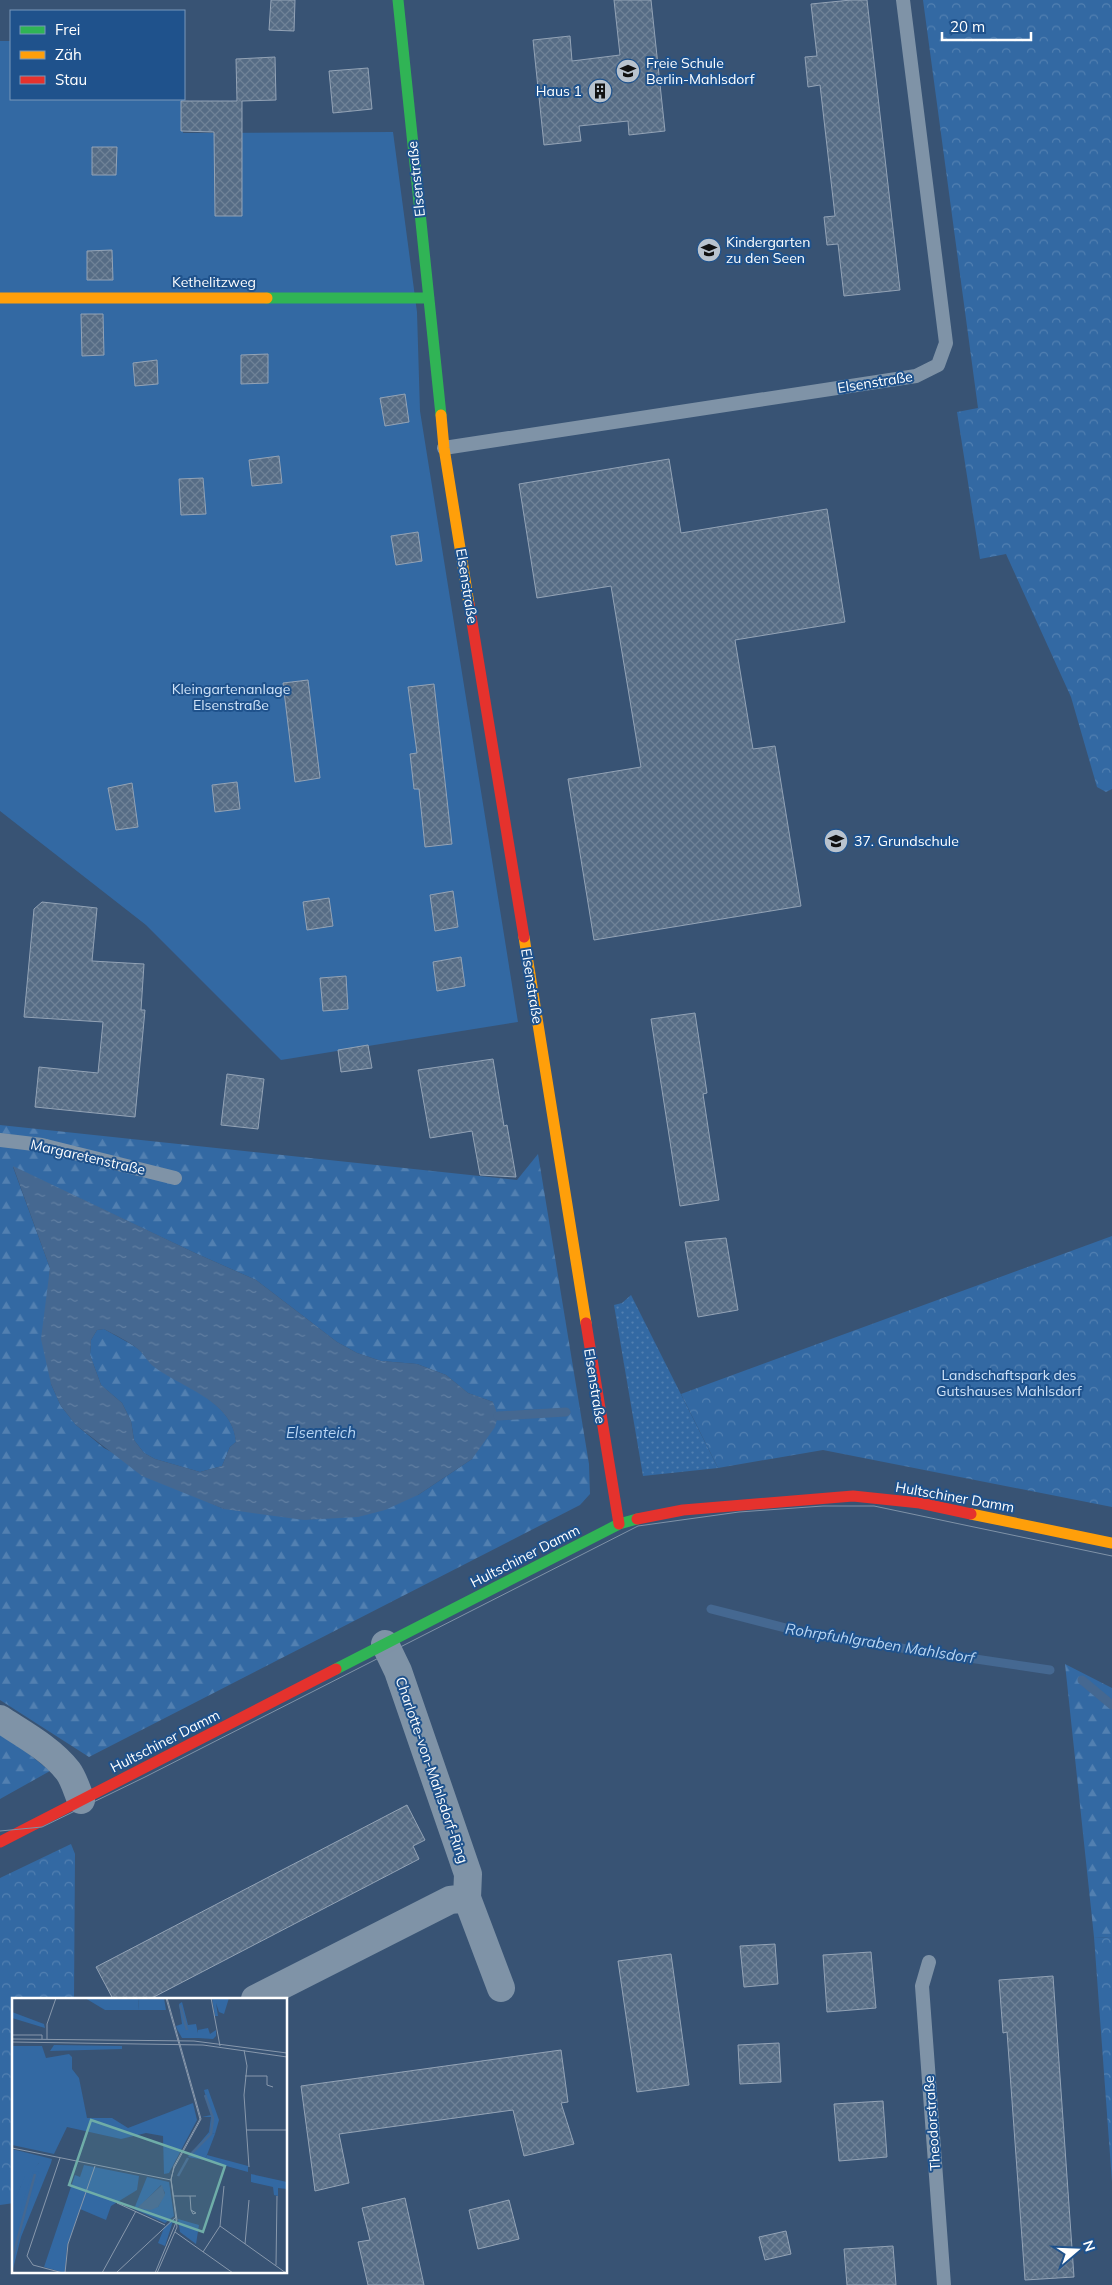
<svg xmlns="http://www.w3.org/2000/svg" width="1112" height="2285" viewBox="0 0 1112 2285" font-family="Mulish,sans-serif">
	<style>
		.grass { fill: url(#grass-dots) }
		.forest { fill: url(#forest-firs); fill-rule: evenodd }
		.park { fill: url(#park-crowns) }
		.garden { fill: #3369a3 }
		.water { fill: url(#water-ripples); fill-rule: evenodd }
		.lines { fill: none; stroke-linecap: round; stroke-linejoin: round }
		.stream { stroke: #456891; stroke-width: 9 }
		.building { fill: url(#building-cross-hatch); stroke: #93a3b6 }
		.lane { stroke: #7f93a7; stroke-width: 14 }
		.street { stroke: #7f93a7; stroke-width: 28 }
		.fast { stroke: #30b455; stroke-width: 11 }
		.slow { stroke: #ff9f0a; stroke-width: 11 }
		.jam { stroke: #e5322d; stroke-width: 11 }
		.tram { stroke: #7f92a7; stroke-width: 1 }
		.labels { text-anchor: middle; dominant-baseline: central; stroke-width: 4; stroke-linejoin: round; paint-order: stroke }
		.poi-label { font-size: 14px; fill: #fff; stroke: #1f528c; text-anchor: start }
		.street-label { font-size: 14px; fill: #fff; stroke: #1f528c }
		.park-label { font-size: 14px; fill: #d1e4f9; stroke: #1f528c }
		.water-label { font-size: 15px; font-style: italic; fill: #b8d5f3; stroke: #1f528c }
		.inset-river { fill: none; stroke: #456891; stroke-width: 2.5 }
		.inset-road { fill: none; stroke: #8898ac; stroke-width: 1 }
		.view { fill: #6fada8; fill-opacity: 0.15; stroke: #6fada8; stroke-width: 2.5 }
		.inset-edge { fill: none; stroke: #fff; stroke-width: 2.5 }
	</style>
	<defs>
		<pattern id="grass-dots" width="8" height="8" patternUnits="userSpaceOnUse" patternTransform="scale(1.25)"><rect width="8" height="8" fill="#3369a3"/><path d="M2 2h.1M6 6h.1" fill="none" stroke="#5280b1" stroke-width="1.8" stroke-linecap="round"/></pattern>
		<pattern id="forest-firs" width="22" height="20" patternUnits="userSpaceOnUse" patternTransform="scale(1.25)"><rect width="22" height="20" fill="#3369a3"/><path d="M5 1l3.5 6h-7zM16 11l3.5 6h-7z" fill="#5280b1"/></pattern>
		<pattern id="park-crowns" width="20" height="18" patternUnits="userSpaceOnUse" patternTransform="scale(1.25)"><rect width="20" height="18" fill="#3369a3"/><path d="M2 6a3 3 0 1 1 6 0M12 15a3 3 0 1 1 6 0" fill="none" stroke="#5280b1"/></pattern>
		<pattern id="water-ripples" width="26" height="14" patternUnits="userSpaceOnUse" patternTransform="scale(1.25)"><rect width="26" height="14" fill="#456891"/><path d="M2 4q2-2 4 0t4 0M15 11q2-2 4 0t4 0" fill="none" stroke="#617fa2"/></pattern>
		<pattern id="building-cross-hatch" width="8" height="8" patternUnits="userSpaceOnUse" patternTransform="scale(1.25)"><rect width="8" height="8" fill="#566c85"/><path d="M0 0l8 8M0 8l8-8" fill="none" stroke="#6f8297"/></pattern>
	</defs>
	<rect width="100%" height="100%" fill="#385374"/>
	<!-- grass -->
	<path class="grass" d="M 631,1295 L 718,1468 L 643,1476 L 614,1305 L 622,1303 Z"/>
	<!-- forest -->
	<path class="forest" d="M 0,1125 L 517,1180 L 538,1154 L 589,1464 L 590,1494 L 580,1505 L 89,1757 L 0,1700 ZM 13,1167 L 195,1253 L 256,1280 L 337,1342 L 357,1353 L 381,1361 L 417,1364 L 446,1375 L 468,1393 L 493,1402 L 472,1459 L 418,1495 L 224,1509 L 199,1498 L 104,1448 L 76,1425 L 61,1406 L 51,1384 L 48,1294 L 50,1268 Z
		M 104,1329 C 114,1335 127,1341 137,1348 C 144,1353 148,1362 155,1367 C 184,1386 234,1403 236,1442 L 230,1447 L 222,1466 L 200,1472 L 155,1459 L 144,1453 L 134,1440 L 131,1421 L 122,1403 L 101,1385 L 90,1355 L 91,1340 L 97,1330 Z
		M 1065,1664 L 1112,1688 L 1112,1938 L 1094,1937 Z
		M 0,1731 L 50,1771 L 0,1799 Z"/>
	<!-- park -->
	<path class="park" d="M 923,0 L 1112,0 L 1112,789 L 1106,792 L 1097,787 L 1071,697 L 1006,554 L 980,559 L 957,412 L 978,408 Z
		M 1112,1236 L 1112,1507 L 823,1450 L 718,1468 L 681,1394 Z
		M 71,1844 L 75,1854 L 74,1999 L 14,1999 L 14,2203 L 0,2205 L 0,1878 Z
		M 1094,1937 L 1112,1938 L 1112,2182 Z"/>
	<!-- garden -->
	<path class="garden" d="M 184,40 L 185,40 L 183,133 L 393,132 L 417,312 L 420,411 L 518,1022 L 281,1060 L 146,925 L 0,811 L 0,41 L 11,41 L 11,99 L 184,99 Z"/>
	<!-- water -->
	<path class="water" d="M 13,1166 L 195,1253 L 256,1280 L 337,1342 L 357,1353 L 381,1361 L 417,1364 L 446,1375 L 468,1393 L 493,1402 L 498,1416 L 495,1427 L 472,1459 L 418,1495 L 385,1510 L 358,1517 L 304,1520 L 224,1509 L 142,1476 L 76,1425 L 61,1406 L 51,1384 L 41,1339 L 50,1268 ZM 104,1329 C 115,1335 128,1341 138,1349 C 144,1354 147,1361 153,1366 C 181,1388 233,1400 236,1442 L 230,1447 L 222,1466 L 200,1472 L 155,1459 L 144,1453 L 134,1440 L 131,1421 L 122,1403 L 101,1385 L 90,1355 L 91,1340 L 97,1330 Z"/>
	<g class="lines">
		<!-- stream -->
		<path class="stream" d="M 498,1416 L 566,1412
			M 711,1609 L 813,1635 L 1050,1670
			M 1082,1680 L 1112,1705"/>
	</g>
	<!-- building -->
	<path class="building" d="M 271,0 L 295,0 L 294,31 L 269,30 Z
		M 614,0 L 651,0 L 665,131 L 629,135 L 628,121 L 579,126 L 581,141 L 544,145 L 533,40 L 570,36 L 572,61 L 620,55 Z
		M 851,0 L 867,0 L 900,290 L 844,296 L 838,244 L 827,245 L 824,217 L 835,216 L 820,85 L 808,87 L 805,57 L 817,56 L 811,4 Z
		M 275,57 L 276,100 L 242,101 L 242,216 L 215,216 L 214,132 L 181,131 L 181,101 L 237,101 L 236,59 Z
		M 368,68 L 372,109 L 333,113 L 329,71 Z
		M 92,147 L 117,147 L 116,175 L 92,175 Z
		M 112,250 L 113,280 L 87,280 L 87,251 Z
		M 81,314 L 103,314 L 104,355 L 82,356 Z
		M 268,354 L 268,383 L 241,384 L 241,355 Z
		M 157,360 L 158,384 L 135,386 L 133,363 Z
		M 405,394 L 409,422 L 385,426 L 380,398 Z
		M 279,456 L 282,483 L 252,486 L 249,460 Z
		M 669,459 L 681,533 L 827,509 L 845,622 L 735,640 L 753,749 L 775,746 L 801,906 L 594,940 L 568,779 L 641,767 L 611,586 L 537,598 L 519,484 Z
		M 203,478 L 206,514 L 181,515 L 179,479 Z
		M 418,532 L 422,561 L 396,565 L 391,536 Z
		M 308,680 L 320,778 L 295,782 L 283,683 Z
		M 434,684 L 452,844 L 425,847 L 419,789 L 414,789 L 410,754 L 417,753 L 408,687 Z
		M 237,782 L 240,809 L 215,812 L 212,785 Z
		M 132,783 L 138,827 L 116,830 L 108,788 Z
		M 453,891 L 458,927 L 435,931 L 430,895 Z
		M 329,898 L 333,926 L 307,930 L 303,902 Z
		M 42,902 L 97,908 L 92,961 L 144,964 L 141,1010 L 145,1010 L 135,1117 L 35,1107 L 39,1067 L 98,1073 L 103,1022 L 24,1017 L 34,909 Z
		M 461,957 L 465,986 L 437,991 L 433,962 Z
		M 346,976 L 348,1009 L 323,1011 L 320,978 Z
		M 695,1013 L 707,1093 L 703,1094 L 719,1200 L 680,1206 L 651,1019 Z
		M 368,1045 L 372,1068 L 341,1072 L 338,1050 Z
		M 493,1059 L 504,1126 L 507,1125 L 516,1177 L 480,1175 L 472,1131 L 430,1138 L 418,1070 Z
		M 227,1074 L 264,1079 L 258,1129 L 221,1125 Z
		M 726,1238 L 738,1310 L 698,1317 L 685,1242 Z
		M 407,1805 L 425,1840 L 413,1846 L 419,1859 L 150,1999 L 113,1999 L 96,1967 Z
		M 775,1944 L 778,1984 L 744,1987 L 740,1946 Z
		M 871,1952 L 876,2008 L 827,2012 L 823,1955 Z
		M 671,1954 L 689,2085 L 637,2092 L 618,1961 Z
		M 1053,1976 L 1074,2277 L 1025,2280 L 1007,2032 L 1003,2033 L 999,1980 Z
		M 779,2043 L 781,2082 L 740,2084 L 738,2045 Z
		M 561,2050 L 568,2102 L 561,2103 L 574,2144 L 524,2156 L 513,2110 L 339,2134 L 349,2183 L 315,2191 L 301,2086 Z
		M 883,2101 L 887,2157 L 839,2161 L 834,2104 Z
		M 405,2198 L 424,2285 L 368,2285 L 358,2242 L 370,2240 L 362,2208 Z
		M 509,2200 L 519,2239 L 478,2249 L 469,2210 Z
		M 786,2231 L 791,2254 L 765,2260 L 759,2237 Z
		M 893,2246 L 896,2285 L 847,2285 L 844,2249 Z"/>
	<g class="lines">
		<!-- lane -->
		<path class="lane" d="M 444,448 L 916,376 L 938,365 L 946,343 L 903,0
			M 0,1140 L 42,1145 L 175,1178
			M 929,1962 L 922,1986 L 944,2285"/>
		<!-- street -->
		<path class="street" d="M 385,1644 L 398,1671 L 468,1874 L 467,1898 L 501,1988
			M 0,1719 C 23,1734 51,1749 68,1771 C 74,1779 77,1791 81,1800
			M 255,1999 L 450,1900 L 467,1898"/>
		<!-- fast -->
		<path class="fast" d="M 398,0 L 441,415
			M 267,298 L 429,298
			M 336,1669 L 619,1524 L 637,1519"/>
		<!-- slow -->
		<path class="slow" d="M 0,298 L 267,298
			M 441,415 L 444,448 L 469,604
			M 524,937 L 586,1323
			M 971,1514 L 1112,1543"/>
		<!-- jam -->
		<path class="jam" d="M 469,604 L 524,937
			M 586,1323 L 619,1524
			M 637,1519 L 683,1510 L 853,1496 L 920,1503 L 971,1514
			M 0,1842 L 336,1669"/>
		<!-- tram -->
		<path class="tram" d="M 0,1831 L 42,1827 L 145,1777 L 638,1526 L 739,1512 L 823,1506 L 874,1506 L 1112,1556"/>
	</g>
	<!-- icons -->
	<defs>
		<g id="school-disc" transform="scale(1.25)"><circle r="9.5" fill="#b9c3ce" stroke="#1f528c"/><path d="M0-5L7-2L0 1L-7-2ZM-4 1L0 2.5L4 1V4Q0 6-4 4Z" fill="#111"/></g>
		<g id="building-disc" transform="scale(1.25)"><circle r="9.5" fill="#b9c3ce" stroke="#1f528c"/><path d="M-4-6H4V6H1V3H-1V6H-4ZM-2.5-4.3h1.7v1.8h-1.7ZM.8-4.3h1.7v1.8H.8ZM-2.5-1h1.7V.8h-1.7ZM.8-1h1.7V.8H.8Z" fill="#111"/></g>
	</defs>
	<g fill-rule="evenodd">
		<use href="#school-disc" x="628" y="71"/>
		<use href="#building-disc" x="600" y="91"/>
		<use href="#school-disc" x="709" y="250"/>
		<use href="#school-disc" x="836" y="841"/>
	</g>
	<g class="labels">
		<!-- poi labels -->
		<g class="poi-label">
			<text x="646" y="63">Freie Schule<tspan x="646" dy="16">Berlin-Mahlsdorf</tspan></text>
			<text x="582" y="91" text-anchor="end">Haus 1</text>
			<text x="726" y="242">Kindergarten<tspan x="726" dy="16">zu den Seen</tspan></text>
			<text x="854" y="841">37. Grundschule</text>
		</g>
		<!-- street labels -->
		<g class="street-label">
			<text transform="translate(416 179) rotate(-96)">Elsenstraße</text>
			<text x="214" y="282">Kethelitzweg</text>
			<text transform="translate(875 382) rotate(-9)">Elsenstraße</text>
			<text transform="translate(467 586) rotate(81)">Elsenstraße</text>
			<text transform="translate(532 986) rotate(81)">Elsenstraße</text>
			<text transform="translate(88 1157) rotate(13)">Margaretenstraße</text>
			<text transform="translate(595 1386) rotate(81)">Elsenstraße</text>
			<text transform="translate(955 1497) rotate(10)">Hultschiner Damm</text>
			<text transform="translate(525 1556) rotate(-27)">Hultschiner Damm</text>
			<text transform="translate(165 1741) rotate(-27)">Hultschiner Damm</text>
			<text transform="translate(432 1770) rotate(71)">Charlotte-von-Mahlsdorf-Ring</text>
			<text transform="translate(932 2123) rotate(-94)">Theodorstraße</text>
		</g>
		<!-- park labels -->
		<g class="park-label">
			<text x="231" y="689">Kleingartenanlage<tspan x="231" dy="16">Elsenstraße</tspan></text>
			<text x="1009" y="1375">Landschaftspark des<tspan x="1009" dy="16">Gutshauses Mahlsdorf</tspan></text>
		</g>
		<!-- water labels -->
		<g class="water-label">
			<text x="321" y="1432">Elsenteich</text>
			<text transform="translate(880 1643) rotate(9)">Rohrpfuhlgraben Mahlsdorf</text>
		</g>
	</g>
	<!-- overview -->
	<g transform="translate(12 1998)">
		<rect width="275" height="275" fill="#385374"/>
		<path d="M 200,0 L 217,0 L 212,16 L 207,14 L 204,5 L 206,18 L 203,18 ZM 42,47 L 110,48 L 110,51 L 38,53 ZM 196,91 L 207,122 L 203,136 L 197,134 L 199,119 L 190,119 L 199,117 L 192,92 ZM 0,151 L 40,161 L 39,165 L 27,165 L 9,188 L 0,214 Z" fill="#3369a3"/>
		<path d="M 197,134 L 203,136 L 193,162 L 176,159 ZM 27,165 L 39,165 L 9,239 L 0,275 L 1,206 L 13,178 ZM 135,179 L 157,184 L 162,218 L 153,225 L 122,211 ZM 149,187 L 153,195 L 146,209 L 126,210 ZM 162,220 L 153,248 L 146,245 L 152,230 Z" fill="#3369a3" fill-rule="evenodd"/>
		<path d="M 27,173 L 17,203 L 0,270 L 10,206 L 21,174 Z" fill="#3369a3"/>
		<path d="M 126,0 L 152,0 L 154,12 L 127,12 Z" fill="#3369a3"/>
		<path d="M 73,0 L 126,0 L 127,12 L 93,12 ZM 170,4 L 176,27 L 184,26 L 187,40 L 170,40 L 165,31 L 164,28 L 170,26 L 167,6 ZM 0,14 L 32,26 L 33,30 L 0,20 ZM 0,48 L 30,48 L 34,60 L 57,56 L 60,59 L 60,71 L 67,80 L 75,120 L 100,120 L 116,130 L 181,105 L 185,122 L 157,175 L 152,176 L 151,138 L 134,135 L 109,141 L 55,129 L 42,156 L 0,147 ZM 195,157 L 236,168 L 236,174 L 193,162 ZM 239,176 L 275,184 L 275,191 L 266,190 L 266,198 L 262,197 L 261,189 L 239,184 ZM 166,221 L 187,227 L 184,246 L 168,234 Z" fill="#3369a3"/>
		<path d="M 196,30 L 198,36 L 204,32 L 204,38 L 201,41 L 186,40 L 186,32 ZM 72,167 L 127,178 L 125,192 L 99,208 L 94,222 L 68,211 L 55,249 L 53,275 L 32,269 L 63,177 L 68,179 Z" fill="#3369a3"/>
		<path d="M 150,187 L 153,197 L 146,209 L 139,212 L 125,210 Z" fill="#456891"/>
		<path class="inset-river" d="M 168,7 L 175,32M 177,158 L 199,136 L 201,120 L 193,97M 166,178 L 176,160M 0,262 L 23,176"/>
		<path class="inset-road" d="M 199,0 L 208,48M 0,37 L 30,37 L 30,41M 0,41 L 182,43 L 275,55M 35,41 L 35,26 L 44,0M 0,44 L 191,47 L 275,59M 232,52 L 235,68 L 232,97 L 237,169M 233,78 L 255,78 L 255,87 L 261,89M 234,132 L 275,132M 0,150 L 159,182M 48,160 L 15,258 L 21,267 L 51,275M 161,198 L 184,198M 178,198 L 179,212 L 184,215 L 181,216 L 179,212M 105,205 L 153,227M 208,228 L 274,275M 163,234 L 221,275M 233,246 L 237,202M 191,254 L 208,228 L 212,188M 264,267 L 265,198M 53,275 L 56,246 L 83,168M 90,275 L 124,213M 104,275 L 164,219M 143,275 L 165,222 L 159,181 L 162,170 L 189,121 L 155,0M 145,275 L 165,229 L 159,182 L 162,168 L 188,121 L 154,0"/>
		<path class="view" d="M 79,122 L 213,168 L 191,234 L 57,187 Z"/>
		<rect width="275" height="275" class="inset-edge"/>
	</g>
	<!-- legend -->
	<rect x="10" y="10" width="175" height="90" fill="#1f528c" stroke="#7997ba"/>
	<rect x="20" y="26" width="25" height="8" fill="#30b455" stroke="#7997ba"/>
	<text x="55" y="35" font-size="15" fill="#ffffff">Frei</text>
	<rect x="20" y="51" width="25" height="8" fill="#ff9f0a" stroke="#7997ba"/>
	<text x="55" y="60" font-size="15" fill="#ffffff">Zäh</text>
	<rect x="20" y="76" width="25" height="8" fill="#e5322d" stroke="#7997ba"/>
	<text x="55" y="85" font-size="15" fill="#ffffff">Stau</text>
	<!-- north arrow -->
	<g transform="translate(1077 2250) rotate(71)" stroke="#1f528c" stroke-width="4" paint-order="stroke">
	<path d="M0-4L9 19L0 12L-9 19Z" fill="#ffffff"/>
	<text y="-8" font-size="14" font-weight="bold" text-anchor="middle" fill="#ffffff">N</text>
	</g>
	<!-- scale -->
	<path d="M942 32v8h89v-8" fill="none" stroke="#ffffff" stroke-width="2.5"/>
	<text x="950" y="32" font-size="15" fill="#ffffff" stroke="#1f528c" stroke-width="4" paint-order="stroke">20 m</text>
</svg>
